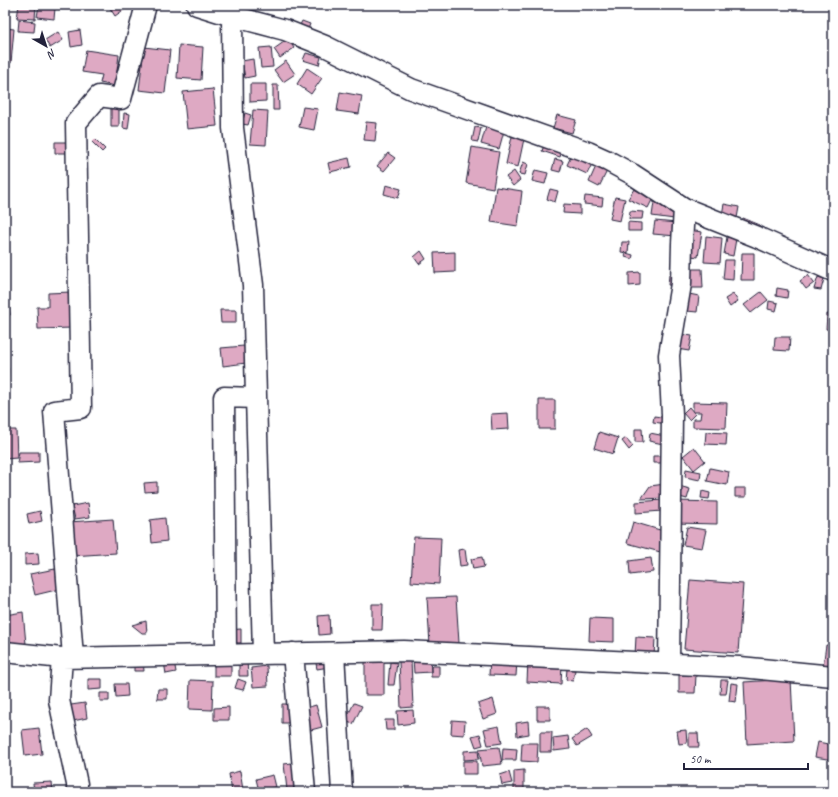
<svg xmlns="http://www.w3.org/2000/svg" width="838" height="797" viewBox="0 0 838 797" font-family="Caveat,sans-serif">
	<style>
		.building { fill: #dea9c3; stroke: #22223b }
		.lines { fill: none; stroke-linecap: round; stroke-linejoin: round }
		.street-casing { stroke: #22223b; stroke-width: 23 }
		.street { stroke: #fff; stroke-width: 20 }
	</style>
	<rect width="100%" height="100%" fill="#fff"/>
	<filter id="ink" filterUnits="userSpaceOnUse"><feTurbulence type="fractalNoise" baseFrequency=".025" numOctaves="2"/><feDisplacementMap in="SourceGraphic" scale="8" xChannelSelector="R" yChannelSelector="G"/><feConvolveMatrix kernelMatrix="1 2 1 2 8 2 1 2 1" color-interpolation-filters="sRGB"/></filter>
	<g filter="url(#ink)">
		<!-- building -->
		<path class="building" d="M 19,5 L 36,5 L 35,19 L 17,18 Z
			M 39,5 L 55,8 L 54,19 L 37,17 Z
			M 108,5 L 128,5 L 129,6 L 115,16 Z
			M 19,20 L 35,22 L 34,32 L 18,31 Z
			M 302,21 L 310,24 L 307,32 L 298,29 Z
			M 5,28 L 14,29 L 11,63 L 5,63 Z
			M 80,30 L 82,45 L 71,47 L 69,32 Z
			M 58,32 L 63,40 L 50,48 L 45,40 Z
			M 288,39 L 294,48 L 280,58 L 274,49 Z
			M 179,45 L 203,47 L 201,80 L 177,78 Z
			M 144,47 L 170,50 L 165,93 L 139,90 Z
			M 271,47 L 273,67 L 261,68 L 259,48 Z
			M 86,50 L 119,55 L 115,86 L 100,83 L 102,75 L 82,72 Z
			M 306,53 L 321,57 L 319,65 L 303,60 Z
			M 253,59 L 255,76 L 245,78 L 242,61 Z
			M 286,61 L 295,74 L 283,82 L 274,70 Z
			M 307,68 L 322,78 L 311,94 L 297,84 Z
			M 250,84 L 266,84 L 266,101 L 250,102 Z
			M 273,85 L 278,85 L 279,110 L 273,110 Z
			M 213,89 L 217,126 L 187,129 L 183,92 Z
			M 340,92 L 362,96 L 359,114 L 337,111 Z
			M 119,107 L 119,127 L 111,127 L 111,108 Z
			M 303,107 L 318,109 L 314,130 L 299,127 Z
			M 253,110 L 268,111 L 266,145 L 250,144 Z
			M 124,113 L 130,114 L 128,129 L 123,128 Z
			M 245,113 L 251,115 L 248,125 L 242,124 Z
			M 557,115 L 576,120 L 572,133 L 553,128 Z
			M 366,122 L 377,123 L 375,141 L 364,140 Z
			M 475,127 L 481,128 L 478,142 L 472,141 Z
			M 486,127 L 504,131 L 499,149 L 481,144 Z
			M 513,132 L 525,134 L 518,167 L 506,164 Z
			M 95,139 L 105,149 L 102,152 L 92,142 Z
			M 55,142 L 66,142 L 67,153 L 55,153 Z
			M 544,145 L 562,151 L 560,157 L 542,151 Z
			M 472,147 L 499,152 L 493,188 L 466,183 Z
			M 573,152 L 593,162 L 587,174 L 567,165 Z
			M 388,153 L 395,158 L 384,171 L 377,166 Z
			M 349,158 L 351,167 L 330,172 L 328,163 Z
			M 555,159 L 563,161 L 560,172 L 552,170 Z
			M 523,162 L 528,164 L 525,175 L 519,174 Z
			M 597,164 L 608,169 L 599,187 L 589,182 Z
			M 535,170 L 548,173 L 545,184 L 532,181 Z
			M 514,171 L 520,180 L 513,186 L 506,177 Z
			M 386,185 L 401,189 L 398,198 L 384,194 Z
			M 496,187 L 522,191 L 518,226 L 491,222 Z
			M 550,189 L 558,191 L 555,202 L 547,199 Z
			M 634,189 L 653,198 L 648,208 L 628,199 Z
			M 585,196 L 603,198 L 602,206 L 584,204 Z
			M 615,197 L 625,199 L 620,221 L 610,219 Z
			M 654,202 L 677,205 L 674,219 L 652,216 Z
			M 564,204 L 580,205 L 580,214 L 563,213 Z
			M 724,204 L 739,207 L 737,218 L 722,215 Z
			M 630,211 L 643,212 L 642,219 L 629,219 Z
			M 743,218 L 760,225 L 757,232 L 740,224 Z
			M 655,221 L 677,223 L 676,236 L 653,234 Z
			M 628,222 L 641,223 L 641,231 L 628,231 Z
			M 689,230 L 702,232 L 698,257 L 685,255 Z
			M 706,236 L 722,238 L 720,263 L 704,262 Z
			M 727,237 L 736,239 L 733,256 L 724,254 Z
			M 622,242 L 629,242 L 628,253 L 621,252 Z
			M 421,251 L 426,259 L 419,264 L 414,257 Z
			M 455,252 L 455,272 L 435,273 L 434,253 Z
			M 626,253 L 633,255 L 632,259 L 625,257 Z
			M 742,253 L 754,253 L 754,280 L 741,280 Z
			M 725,260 L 734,260 L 733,280 L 723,279 Z
			M 686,269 L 702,269 L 703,288 L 686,288 Z
			M 640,272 L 640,285 L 629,286 L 629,273 Z
			M 669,275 L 677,276 L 676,286 L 668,285 Z
			M 808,275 L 814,283 L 806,289 L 800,281 Z
			M 818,277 L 824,279 L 821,290 L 814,289 Z
			M 777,288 L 788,290 L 787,298 L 776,296 Z
			M 71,292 L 72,328 L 38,329 L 37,307 L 48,307 L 48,293 Z
			M 761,292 L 768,300 L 751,313 L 744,305 Z
			M 689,294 L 699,296 L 697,312 L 687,311 Z
			M 733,294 L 738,301 L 730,307 L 725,299 Z
			M 5,296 L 8,296 L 10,315 L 5,315 Z
			M 769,301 L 778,303 L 776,311 L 768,309 Z
			M 220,310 L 236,310 L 236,323 L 221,323 Z
			M 827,314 L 833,315 L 833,330 L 826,329 Z
			M 680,334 L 692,336 L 689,351 L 677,349 Z
			M 775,337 L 790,337 L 789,351 L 774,350 Z
			M 244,346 L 246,363 L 223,366 L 221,348 Z
			M 5,368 L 8,368 L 7,390 L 5,390 Z
			M 539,400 L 555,400 L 555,429 L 539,429 Z
			M 693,402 L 727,403 L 726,428 L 693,427 L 693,419 L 700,419 L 701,412 L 693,412 Z
			M 689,407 L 695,414 L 689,420 L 683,413 Z
			M 508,413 L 509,429 L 492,430 L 491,414 Z
			M 654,416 L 668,418 L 667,424 L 653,422 Z
			M 635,429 L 642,429 L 643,442 L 635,442 Z
			M 5,430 L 16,430 L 17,458 L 5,459 Z
			M 599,432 L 618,438 L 613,454 L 594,448 Z
			M 706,432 L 727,433 L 726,445 L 705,444 Z
			M 650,433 L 665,436 L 663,444 L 649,441 Z
			M 626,438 L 633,446 L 629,450 L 622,441 Z
			M 694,447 L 705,461 L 694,470 L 683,456 Z
			M 19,452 L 39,452 L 39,462 L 17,463 Z
			M 653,456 L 666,456 L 666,463 L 653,463 Z
			M 710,468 L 729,472 L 727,485 L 707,481 Z
			M 686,469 L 701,472 L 700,480 L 685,477 Z
			M 157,482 L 157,491 L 145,492 L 144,483 Z
			M 665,484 L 665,498 L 641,499 L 650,486 Z
			M 679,486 L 690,489 L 687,499 L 676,496 Z
			M 735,488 L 746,488 L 746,497 L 735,497 Z
			M 702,491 L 710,493 L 709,499 L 701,498 Z
			M 662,500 L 662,511 L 636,513 L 636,502 Z
			M 676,501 L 717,502 L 717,524 L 675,523 Z
			M 88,503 L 90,517 L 75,519 L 72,506 Z
			M 40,511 L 42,521 L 29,524 L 27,514 Z
			M 165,518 L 167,541 L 152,543 L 150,520 Z
			M 113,519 L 116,553 L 72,556 L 69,522 Z
			M 633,522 L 670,533 L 664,553 L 627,543 Z
			M 687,527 L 706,530 L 702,548 L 683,545 Z
			M 414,537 L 441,538 L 439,584 L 411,582 Z
			M 465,549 L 467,565 L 460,566 L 458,550 Z
			M 38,553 L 39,564 L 25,565 L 25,554 Z
			M 482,557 L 484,567 L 473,569 L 471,559 Z
			M 651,558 L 653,572 L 630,575 L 629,561 Z
			M 55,569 L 60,589 L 35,595 L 30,574 Z
			M 690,580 L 743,584 L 738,653 L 684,649 Z
			M 456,597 L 459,643 L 430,645 L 427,598 Z
			M 372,604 L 383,604 L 382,630 L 372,630 Z
			M 23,612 L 26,644 L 5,646 L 5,615 Z
			M 329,615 L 330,634 L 319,635 L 318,616 Z
			M 590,618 L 614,619 L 614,642 L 589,641 Z
			M 146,621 L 147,633 L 142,633 L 132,625 Z
			M 241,629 L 241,643 L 228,643 L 227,630 Z
			M 636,637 L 655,638 L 654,656 L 635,655 Z
			M 826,645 L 833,646 L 833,668 L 823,667 Z
			M 365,655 L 384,655 L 384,695 L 365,695 Z
			M 327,656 L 329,667 L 317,669 L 315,658 Z
			M 430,657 L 431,672 L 414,673 L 413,658 Z
			M 490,659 L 517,661 L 516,676 L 489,675 Z
			M 411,660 L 413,707 L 401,708 L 399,661 Z
			M 134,661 L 143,661 L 144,671 L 134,671 Z
			M 174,661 L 176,672 L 166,674 L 164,662 Z
			M 231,661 L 231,676 L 214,676 L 214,662 Z
			M 239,661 L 247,661 L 248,676 L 239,676 Z
			M 528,661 L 562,664 L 561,684 L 527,682 Z
			M 390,662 L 397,663 L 394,685 L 388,685 Z
			M 267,666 L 268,686 L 253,687 L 251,668 Z
			M 431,666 L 439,666 L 439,677 L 431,677 Z
			M 567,669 L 575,670 L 573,681 L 566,680 Z
			M 679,675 L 696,675 L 695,693 L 679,693 Z
			M 88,679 L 102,679 L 102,689 L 88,690 Z
			M 238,679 L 246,682 L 243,690 L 235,688 Z
			M 791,679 L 794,741 L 747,744 L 744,682 Z
			M 190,680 L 213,681 L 212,710 L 189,709 Z
			M 721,680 L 728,680 L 726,694 L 720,694 Z
			M 731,683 L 738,684 L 736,702 L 729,701 Z
			M 115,684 L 127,684 L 128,696 L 116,697 Z
			M 158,689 L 167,689 L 167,699 L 157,699 Z
			M 100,693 L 109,693 L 109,701 L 100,701 Z
			M 493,699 L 497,714 L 483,719 L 478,704 Z
			M 85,703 L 87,718 L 73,721 L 71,705 Z
			M 354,703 L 362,706 L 353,724 L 345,721 Z
			M 282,704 L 295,704 L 295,723 L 282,723 Z
			M 316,705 L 322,727 L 311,730 L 306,708 Z
			M 537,706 L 550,706 L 550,720 L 537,720 Z
			M 229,707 L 229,720 L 214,720 L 214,708 Z
			M 413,710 L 414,723 L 398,725 L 397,711 Z
			M 385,720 L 394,720 L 394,730 L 386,730 Z
			M 452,720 L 465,721 L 464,735 L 451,734 Z
			M 528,721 L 529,734 L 517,736 L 516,723 Z
			M 499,726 L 502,743 L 488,745 L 484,729 Z
			M 39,728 L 42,754 L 25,756 L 22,730 Z
			M 587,729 L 592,737 L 577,746 L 572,739 Z
			M 686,730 L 687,743 L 679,744 L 677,731 Z
			M 540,732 L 552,732 L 551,752 L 540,752 Z
			M 689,733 L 698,733 L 699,747 L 689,747 Z
			M 480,734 L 483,745 L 476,747 L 472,736 Z
			M 568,736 L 570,749 L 554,751 L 553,738 Z
			M 818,742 L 833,745 L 833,760 L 815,757 Z
			M 522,743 L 538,743 L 537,762 L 521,761 Z
			M 499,747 L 502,764 L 482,766 L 479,749 Z
			M 503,748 L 517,749 L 516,760 L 502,760 Z
			M 478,750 L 479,759 L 464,760 L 464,751 Z
			M 463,761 L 477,761 L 477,774 L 463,774 Z
			M 300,762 L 303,788 L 287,790 L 284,764 Z
			M 524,770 L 524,792 L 514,792 L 514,771 Z
			M 240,771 L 243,790 L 232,792 L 229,774 Z
			M 509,772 L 512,783 L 502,785 L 500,775 Z
			M 273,775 L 276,787 L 259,791 L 256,779 Z
			M 52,782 L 53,792 L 34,792 L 33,783 Z
			M 542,788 L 543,792 L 533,792 L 533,790 Z"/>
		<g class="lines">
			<!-- street casing -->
			<g class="street-casing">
				<path id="street" d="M 197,5 L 232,16 L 285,30 L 325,46 L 411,89 L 588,152 L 608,161 L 632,174 L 684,208 L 757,237 L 833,271
					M 232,16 L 233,128 L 253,285 L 263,654
					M 5,652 L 62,658 L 404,651 L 740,667 L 833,676
					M 293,653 L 305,792
					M 334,653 L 342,792
					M 226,654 L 224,397 L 256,398
					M 73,657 L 54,411 L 81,408 L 76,123 L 99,96 L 121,99 L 146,5
					M 62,658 L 59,700 L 77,784 L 77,792
					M 669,663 L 672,415 L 669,355 L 681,284 L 682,244 L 684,208"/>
			</g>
			<!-- street -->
			<use href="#street" class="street"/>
		</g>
	</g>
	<!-- margin -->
	<rect width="838" height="797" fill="none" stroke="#fff" stroke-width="20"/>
	<rect x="10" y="10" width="818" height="777" fill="none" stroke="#22223b" stroke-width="1.5" filter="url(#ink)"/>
	<!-- north arrow -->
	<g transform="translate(46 46) rotate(141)" stroke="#ffffff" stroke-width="3" paint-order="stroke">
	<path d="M0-3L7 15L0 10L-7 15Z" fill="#22223b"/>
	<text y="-6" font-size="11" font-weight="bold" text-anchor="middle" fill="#22223b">N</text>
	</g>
	<!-- scale -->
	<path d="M684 763v6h124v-6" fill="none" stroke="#22223b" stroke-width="2"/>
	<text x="690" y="763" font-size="12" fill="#22223b" stroke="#ffffff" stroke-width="3" paint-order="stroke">50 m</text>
</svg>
